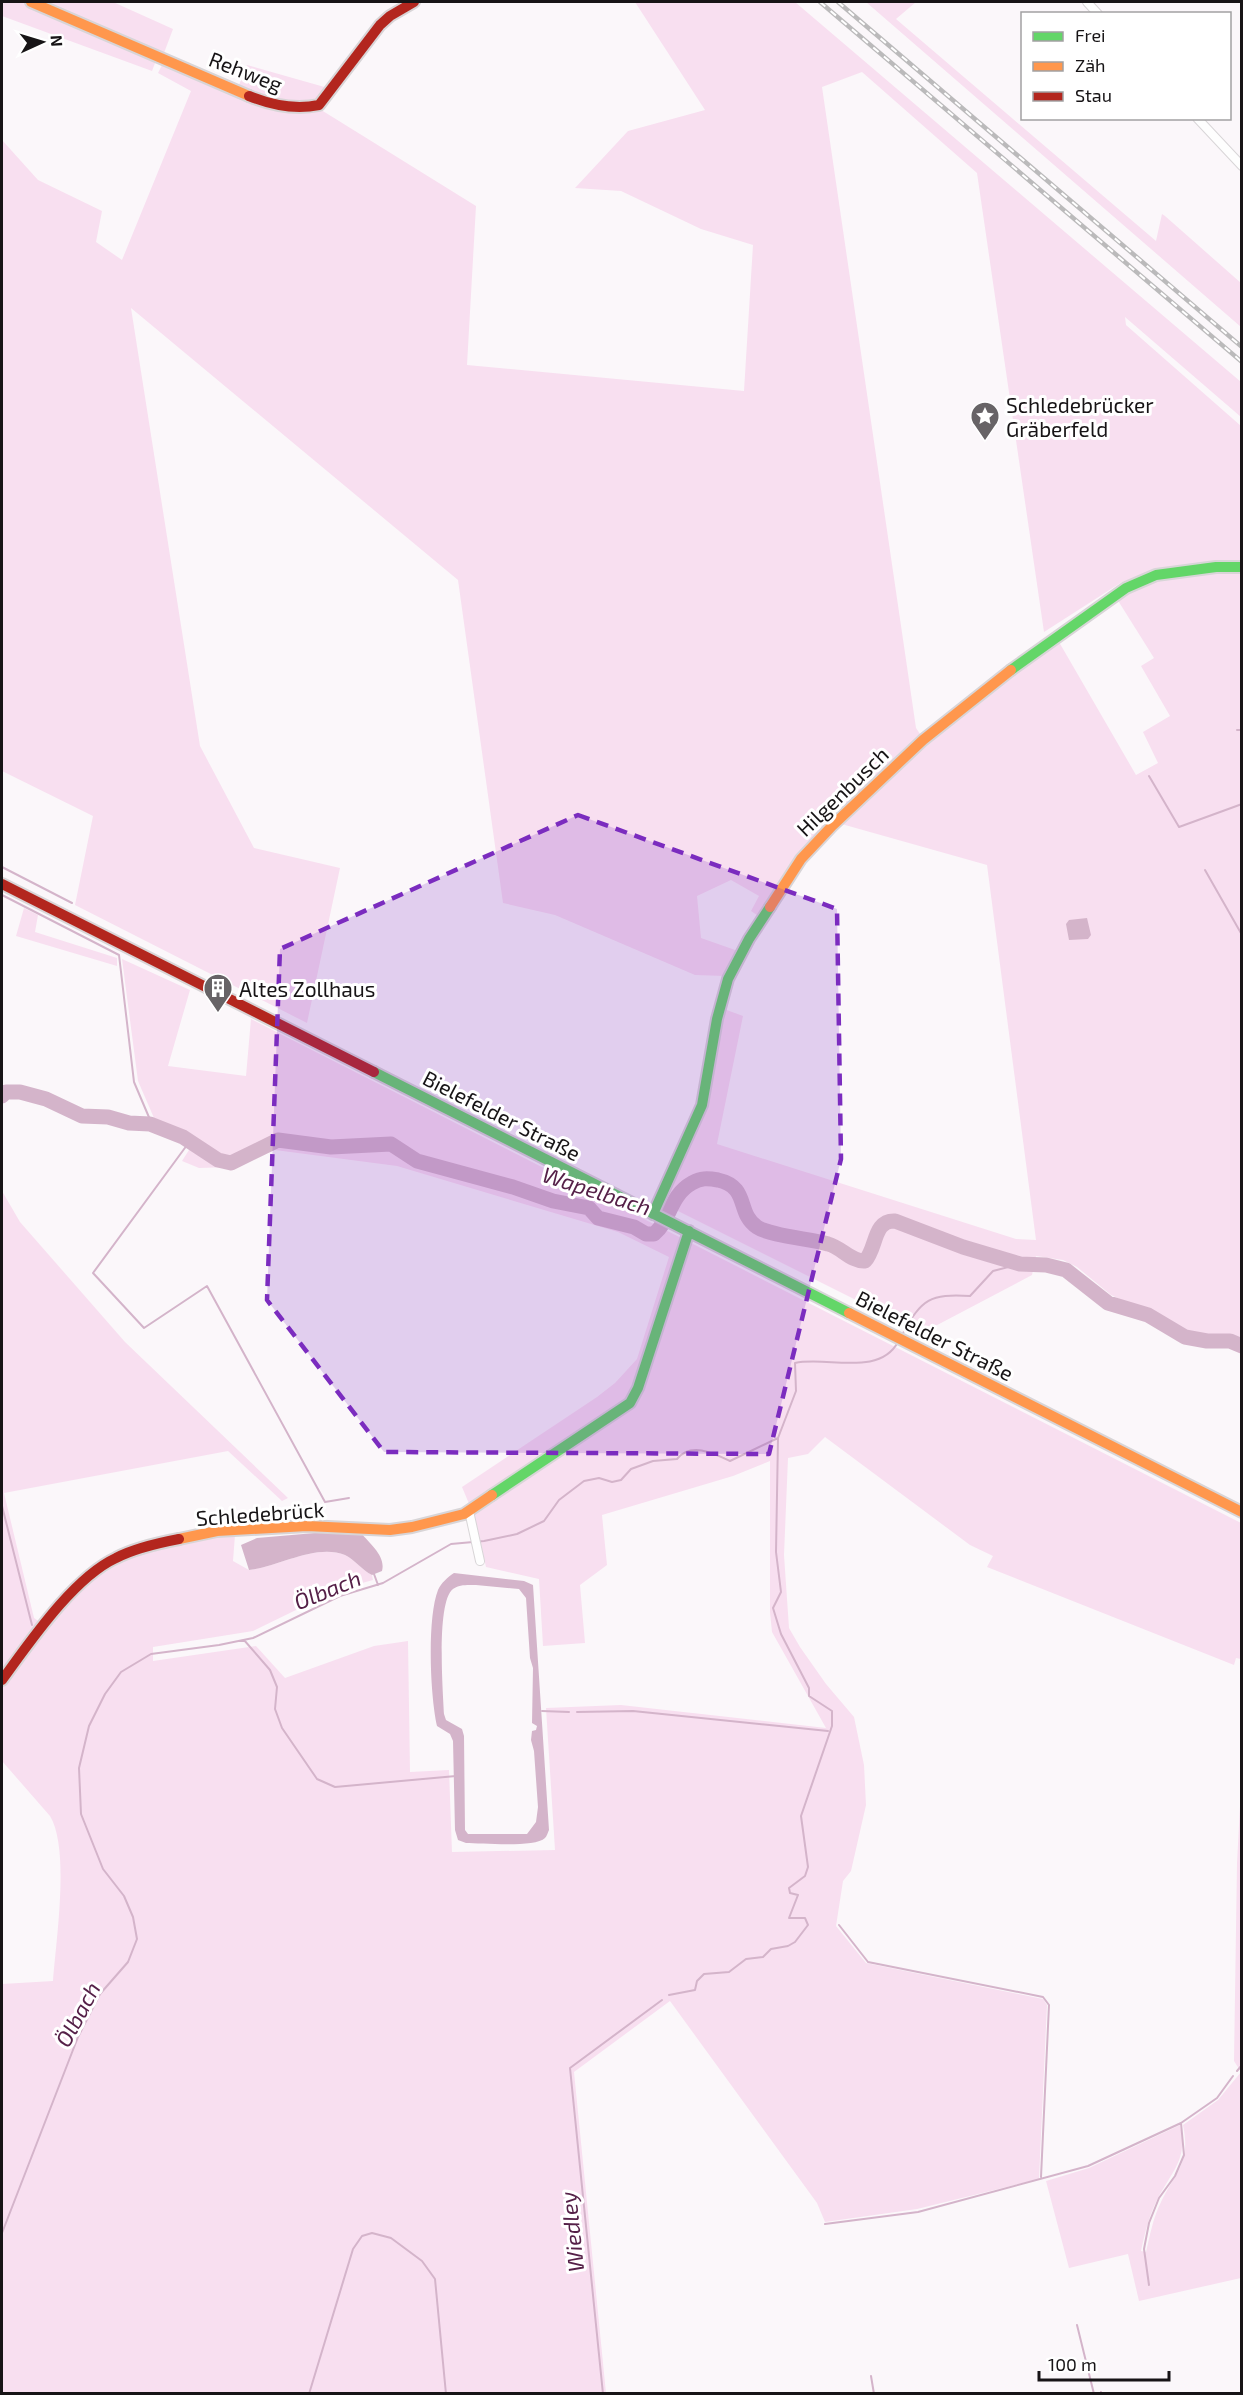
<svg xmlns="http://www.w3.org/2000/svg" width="1243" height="2395" viewBox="0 0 1243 2395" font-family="'Exo 2',sans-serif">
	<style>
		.green { fill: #f8dff0 }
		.water { fill: #d4b4ca; fill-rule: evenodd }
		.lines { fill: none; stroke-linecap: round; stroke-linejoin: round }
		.stream { stroke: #d4b4ca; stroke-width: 2 }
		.river { stroke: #d4b4ca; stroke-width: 15 }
		.street-casing { stroke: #d8d5d7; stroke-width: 10 }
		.fast-casing { stroke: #d8d5d7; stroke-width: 14 }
		.slow-casing { stroke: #d8d5d7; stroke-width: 14 }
		.jam-casing { stroke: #d8d5d7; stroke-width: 14 }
		.street { stroke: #fefefe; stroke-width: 8 }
		.fast { stroke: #63d668; stroke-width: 10 }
		.slow { stroke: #ff974d; stroke-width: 10 }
		.jam { stroke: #b3261e; stroke-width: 10 }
		.rail-casing { stroke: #bbbabb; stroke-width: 4.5 }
		.rail { stroke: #fff; stroke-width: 2; stroke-dasharray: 7; stroke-linecap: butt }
		.marked { fill: #7b2cbf; fill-opacity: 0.2; stroke: #7b2cbf; stroke-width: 4.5; stroke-dasharray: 12 8; stroke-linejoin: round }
		.labels { text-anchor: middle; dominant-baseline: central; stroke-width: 6; stroke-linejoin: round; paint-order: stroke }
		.street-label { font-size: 21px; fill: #171416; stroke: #fff }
		.poi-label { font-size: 21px; fill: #171416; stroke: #fff; text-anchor: start }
		.water-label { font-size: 22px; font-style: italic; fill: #552048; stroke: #fff }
	</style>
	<rect width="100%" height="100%" fill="#fbf7fa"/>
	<!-- green -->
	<path class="green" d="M 2,2 L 21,2 L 157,58 L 152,71 L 2,16 Z
		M 47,2 L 113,2 L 173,29 L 164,53 Z
		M 635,2 L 795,2 L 1241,382 L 1241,417 L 1125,317 L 1126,325 L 1241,426 L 1241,563 L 1155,571 L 1122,582 L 1044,632 L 977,173 L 862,72 L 822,87 L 916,728 L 920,734 L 827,822 L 798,857 L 760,917 L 751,911 L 759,896 L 731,880 L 697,896 L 701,938 L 738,951 L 725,976 L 695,975 L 555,915 L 503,903 L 458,580 L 131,308 L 200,746 L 254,848 L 340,868 L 307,1023 L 75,905 L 93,816 L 2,771 L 2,140 L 38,180 L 102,211 L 96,242 L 122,260 L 191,91 L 158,73 L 164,61 L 269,107 L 318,108 L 476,206 L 467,365 L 744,391 L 753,245 L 701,229 L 621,191 L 575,188 L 628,131 L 705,110 Z
		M 866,2 L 916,2 L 896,19 L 1156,241 L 1162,214 L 1165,216 L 1241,283 L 1241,327 Z
		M 247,65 L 328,88 L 320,98 C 289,105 271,100 242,88 L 239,85 Z
		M 1217,571 L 1241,571 L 1241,1340 L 1232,1337 L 1207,1337 L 1187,1332 L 1150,1308 L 1134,1306 L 1111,1295 L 1077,1267 L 1063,1260 L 1036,1256 L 1032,1275 L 922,1333 L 664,1204 L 706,1107 L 724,1009 L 743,1016 L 717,1144 L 1016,1239 L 1036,1240 L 987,865 L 838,823 L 930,741 L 1002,681 L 1059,642 L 1136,775 L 1158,763 L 1143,732 L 1170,716 L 1141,666 L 1154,658 L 1117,599 L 1156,579 Z
		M 24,908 L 38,915 L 35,932 L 117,958 L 117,966 L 16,936 Z
		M 122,959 L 190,990 L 168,1066 L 246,1076 L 251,1019 L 1241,1523 L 1241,1659 L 1236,1658 L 1234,1665 L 987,1567 L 993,1556 L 970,1545 L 825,1437 L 808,1454 L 788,1458 L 784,1555 L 789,1628 L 800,1647 L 826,1684 L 854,1717 L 864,1765 L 866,1805 L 851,1871 L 843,1881 L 836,1926 L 866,1963 L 1043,1999 L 1047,2005 L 1039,2179 L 917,2209 L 825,2222 L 817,2203 L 670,2001 L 574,2072 L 606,2393 L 2,2393 L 2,1984 L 53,1981 C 56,1940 70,1849 50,1816 L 2,1761 L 2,1191 L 20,1222 L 125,1342 L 288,1498 L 282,1501 L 228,1451 L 4,1493 L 34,1618 L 47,1627 C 97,1562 155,1541 235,1535 L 233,1561 L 249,1570 C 278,1567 316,1543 345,1555 C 355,1560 362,1570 372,1575 L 373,1580 L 337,1590 L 253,1631 L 153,1647 L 153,1661 L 256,1646 L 285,1678 L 374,1646 L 408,1641 L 410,1772 L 449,1770 L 452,1852 L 555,1850 L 546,1708 L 621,1705 L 826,1728 L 772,1632 L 770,1612 L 770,1461 L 733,1476 L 602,1515 L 607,1565 L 580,1585 L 585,1643 L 543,1646 L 539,1579 L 486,1567 L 475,1518 L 462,1487 L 597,1397 L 615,1383 L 637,1359 L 669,1257 L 618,1232 L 397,1166 L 275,1150 L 232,1167 L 199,1168 L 182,1161 L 196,1139 L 154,1118 L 138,1081 Z
		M 1241,1787 L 1241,2278 L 1139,2301 L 1128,2254 L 1069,2268 L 1046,2181 L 1089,2168 L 1180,2125 C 1188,2159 1173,2170 1158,2198 C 1149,2215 1145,2233 1141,2251 L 1146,2252 C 1150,2235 1153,2218 1161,2202 C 1176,2171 1191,2163 1183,2125 L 1218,2100 L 1241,2072 L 1234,2061 L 1237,1863 Z"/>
	<!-- water -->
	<path class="water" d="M 1087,918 L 1091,935 L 1088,939 L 1069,940 L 1066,924 L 1069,920 Z
		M 338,1531 L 361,1533 C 370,1544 386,1556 382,1571 L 372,1575 C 362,1570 355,1560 345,1555 C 316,1543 278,1567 249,1570 L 241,1545 L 257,1538 Z
		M 454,1573 L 524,1581 L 533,1585 L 549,1830 C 548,1832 547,1836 545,1838 C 535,1848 481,1843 466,1843 L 458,1840 L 455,1830 L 453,1741 L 450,1734 L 437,1726 C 430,1695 427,1618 438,1590 C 441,1583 448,1577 454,1573 ZM 476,1585 L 519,1589 L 526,1598 L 530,1658 L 533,1668 L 532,1723 L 537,1726 L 536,1730 L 532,1731 L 531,1740 L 534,1751 L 538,1807 L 536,1822 L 527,1834 L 468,1834 L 465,1830 L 464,1736 L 462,1729 L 446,1720 L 444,1714 C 443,1692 436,1602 453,1589 C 459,1584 469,1585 476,1585 Z"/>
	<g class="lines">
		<!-- stream -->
		<path class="stream" d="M 1237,730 L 1242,730
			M 1149,776 L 1179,827 L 1242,804
			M 2,867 L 72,903
			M 1205,870 L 1242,935
			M 2,895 L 119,955 L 134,1082 L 151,1122 L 156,1126
			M 190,1141 L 93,1273 L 144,1328 L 207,1286 L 325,1502 L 349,1498
			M 902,1335 C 922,1298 930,1294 970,1296 L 993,1271 L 1020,1264
			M 2,1506 L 32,1625
			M 374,1574 L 378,1585
			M 244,1640 L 270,1670 L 277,1687 L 275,1709 L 282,1728 L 317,1779 L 335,1787 L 456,1776
			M 1241,1654 L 1242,1652
			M 542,1711 L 569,1712
			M 577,1712 L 633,1711 L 828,1731
			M 839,1925 L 868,1962 L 1043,1997 L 1049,2005 L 1041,2177
			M 669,1995 L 695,1990 L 697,1981 L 704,1974 L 729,1972 L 746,1959 L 763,1957 L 771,1949 L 788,1946 L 795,1942 L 808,1925 L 805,1918 L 789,1918 L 798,1895 L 790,1893 L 789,1888 L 805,1876 L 808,1867 L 801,1816 L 832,1726 L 832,1711 L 809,1696 L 809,1688 L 781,1634 L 773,1608 L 781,1592 L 776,1552 L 778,1438
			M 1237,2071 L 1242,2065
			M 825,2224 L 918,2212 L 1088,2166 L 1181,2123 L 1217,2098 L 1233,2076
			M 2,2233 L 78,2037 L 100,1994 L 128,1962 L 137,1939 L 133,1917 L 124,1896 L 103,1869 L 81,1814 L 79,1768 L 89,1726 L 105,1694 L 121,1672 L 151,1654 L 219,1645 L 253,1638 L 340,1596 L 383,1583 L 451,1544 L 484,1541 L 517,1534 L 544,1521 L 559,1500 L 584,1481 L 599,1478 L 612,1482 L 621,1480 L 631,1469 L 653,1461 L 677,1459 C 691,1442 713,1453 730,1461 L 778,1438 L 796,1391 L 795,1363 C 827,1356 879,1377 898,1342
			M 1149,2285 L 1144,2249 L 1149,2223 L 1159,2198 L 1175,2176 L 1184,2155 L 1181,2123
			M 1077,2325 L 1094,2394
			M 871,2376 L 874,2394
			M 1101,2392 L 1102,2394
			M 309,2394 L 353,2249 L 362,2236 L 372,2233 L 391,2238 L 422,2261 L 435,2279 L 446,2394
			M 603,2394 L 570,2068 L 662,2000"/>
		<!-- river -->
		<path class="river" d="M 2,1096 L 6,1092 L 20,1092 L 46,1099 L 82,1116 L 108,1117 L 129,1123 L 150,1124 L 183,1137 L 218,1160 L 231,1163 L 278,1140 L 331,1147 L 391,1144 L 417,1161 L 513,1187 L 553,1201 L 589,1208 L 598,1218 L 634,1227 L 646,1234 L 654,1234 C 671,1220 669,1196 692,1183 C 701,1178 707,1178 718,1180 C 750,1187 736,1213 757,1227 C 770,1236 812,1239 828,1244 C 841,1247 851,1262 865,1261 C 877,1248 873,1220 895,1221 L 963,1247 L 1020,1264 L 1046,1265 L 1066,1270 L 1108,1303 L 1148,1315 L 1185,1337 L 1207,1341 L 1230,1341 L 1242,1346"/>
		<!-- street casing -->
		<g class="street-casing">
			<path id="street" d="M 1087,2 L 1098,14
				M 1197,118 L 1242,166
				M 469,1511 L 480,1561"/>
		</g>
		<!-- fast casing -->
		<g class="fast-casing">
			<path id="fast" d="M 1011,670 L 1126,588 L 1156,575 L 1216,567 L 1242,567
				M 374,1072 L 849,1313
				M 653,1214 L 702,1105 L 717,1019 L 728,979 L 749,939 L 770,907
				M 492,1495 L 630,1403 L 638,1388 L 689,1231"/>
		</g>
		<!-- slow casing -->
		<g class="slow-casing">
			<path id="slow" d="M 31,2 L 249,96
				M 770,907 L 801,859 L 832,826 L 923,740 L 1011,670
				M 849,1313 L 1242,1512
				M 179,1539 L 217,1531 L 307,1526 L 390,1530 L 412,1527 L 464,1514 L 492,1495"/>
		</g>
		<!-- jam casing -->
		<g class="jam-casing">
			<path id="jam" d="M 249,96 C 271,105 295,110 319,105 L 380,25 L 390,16 L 414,2
				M 2,884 L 374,1072
				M 2,1680 C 30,1642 73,1578 116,1558 C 135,1548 158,1543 179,1539"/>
		</g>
		<!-- street -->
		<use href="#street" class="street"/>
		<!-- fast -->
		<use href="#fast" class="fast"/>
		<!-- slow -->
		<use href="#slow" class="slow"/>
		<!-- jam -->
		<use href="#jam" class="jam"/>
		<!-- rail casing -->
		<g class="rail-casing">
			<path id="rail" d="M 820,2 L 1242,362
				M 838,2 L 1242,347"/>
		</g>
		<!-- rail -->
		<use href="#rail" class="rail"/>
	</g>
	<!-- marked area -->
	<path class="marked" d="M 578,815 L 837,909 L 841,1159 L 769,1454 L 384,1452 L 267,1300 L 280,949 Z"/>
	<!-- icons -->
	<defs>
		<g id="sight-pin" transform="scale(1.5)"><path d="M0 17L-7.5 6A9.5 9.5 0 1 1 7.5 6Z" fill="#676366" stroke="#fff"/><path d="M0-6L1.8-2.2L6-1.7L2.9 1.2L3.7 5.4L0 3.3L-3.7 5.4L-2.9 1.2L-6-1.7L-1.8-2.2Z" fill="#fff"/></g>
		<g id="building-pin" transform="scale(1.5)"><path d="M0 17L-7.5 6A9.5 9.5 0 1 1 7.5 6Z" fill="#676366" stroke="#fff"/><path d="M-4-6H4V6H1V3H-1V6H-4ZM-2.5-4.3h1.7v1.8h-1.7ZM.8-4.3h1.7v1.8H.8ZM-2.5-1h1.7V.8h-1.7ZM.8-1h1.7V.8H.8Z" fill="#fff"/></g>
	</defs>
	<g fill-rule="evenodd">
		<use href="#sight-pin" x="985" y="416"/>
		<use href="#building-pin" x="218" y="988"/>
	</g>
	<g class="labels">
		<!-- street labels -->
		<g class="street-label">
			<text transform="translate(246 71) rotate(21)">Rehweg</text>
			<text transform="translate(842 791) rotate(-44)">Hilgenbusch</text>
			<text transform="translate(502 1115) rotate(27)">Bielefelder Straße</text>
			<text transform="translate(935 1335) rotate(27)">Bielefelder Straße</text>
			<text transform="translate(260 1513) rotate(-4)">Schledebrück</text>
		</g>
		<!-- poi labels -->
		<g class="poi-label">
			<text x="1006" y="404">Schledebrücker<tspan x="1006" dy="24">Gräberfeld</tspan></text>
			<text x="239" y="988">Altes Zollhaus</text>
		</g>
		<!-- water labels -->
		<g class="water-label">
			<text transform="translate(597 1190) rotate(18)">Wapelbach</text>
			<text transform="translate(327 1589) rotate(-22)">Ölbach</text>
			<text transform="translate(77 2014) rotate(-62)">Ölbach</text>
			<text transform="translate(571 2232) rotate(-96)">Wiedley</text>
		</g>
	</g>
	<!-- border -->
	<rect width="1243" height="2395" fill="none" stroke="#171416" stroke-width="6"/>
	<!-- legend -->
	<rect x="1021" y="12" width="210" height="108" fill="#ffffff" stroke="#a2a1a2" stroke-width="1.5"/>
	<rect x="1033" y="32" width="30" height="9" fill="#63d668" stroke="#a2a1a2" stroke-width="1.5"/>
	<text x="1075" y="42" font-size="18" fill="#171416">Frei</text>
	<rect x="1033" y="62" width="30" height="9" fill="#ff974d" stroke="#a2a1a2" stroke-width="1.5"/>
	<text x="1075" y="72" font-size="18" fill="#171416">Zäh</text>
	<rect x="1033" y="92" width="30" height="9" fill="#b3261e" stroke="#a2a1a2" stroke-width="1.5"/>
	<text x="1075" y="102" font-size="18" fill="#171416">Stau</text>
	<!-- north arrow -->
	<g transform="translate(42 42) rotate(86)" stroke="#ffffff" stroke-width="4.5" paint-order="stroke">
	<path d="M0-4.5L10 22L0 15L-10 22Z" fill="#171416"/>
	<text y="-9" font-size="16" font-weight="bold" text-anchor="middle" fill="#171416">N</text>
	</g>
	<!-- scale -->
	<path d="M1039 2371v9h130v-9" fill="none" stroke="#171416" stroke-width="3"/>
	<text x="1048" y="2371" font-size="18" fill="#171416" stroke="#ffffff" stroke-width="4.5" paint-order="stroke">100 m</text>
</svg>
